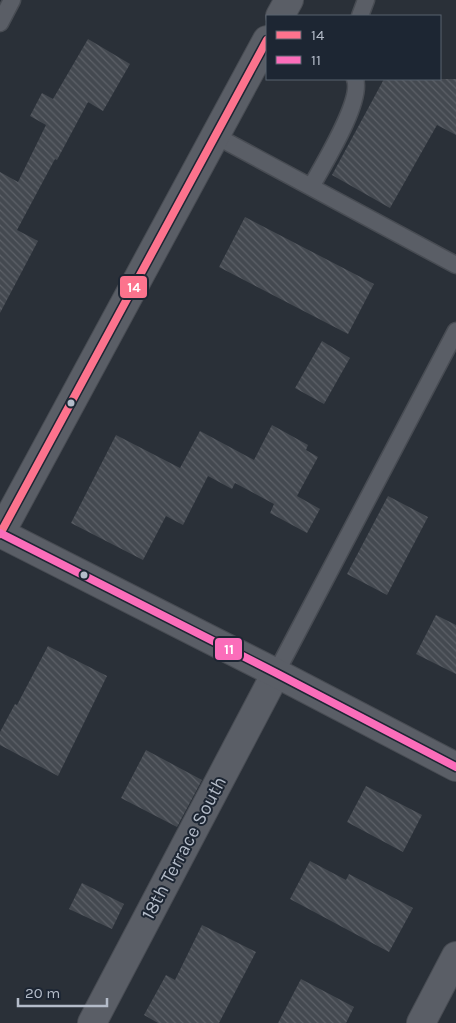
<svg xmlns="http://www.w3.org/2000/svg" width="456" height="1023" viewBox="0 0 456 1023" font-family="Karla,sans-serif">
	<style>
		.building { fill: url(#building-back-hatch) }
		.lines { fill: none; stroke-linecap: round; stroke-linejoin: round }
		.service-casing { stroke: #484c53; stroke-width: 19 }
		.minor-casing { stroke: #484c53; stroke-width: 30 }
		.tertiary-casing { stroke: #484c53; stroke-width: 30 }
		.service { stroke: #5a5e66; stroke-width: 16 }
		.minor { stroke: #5a5e66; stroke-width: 28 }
		.tertiary { stroke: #5a5e66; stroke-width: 28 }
		.bus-1-casing { stroke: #1d2633; stroke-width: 11 }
		.bus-2-casing { stroke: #1d2633; stroke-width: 11 }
		.bus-1 { stroke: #fc738d; stroke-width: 8 }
		.bus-2 { stroke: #fb6dba; stroke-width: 8 }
		.bus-dot { fill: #b4bcc9; stroke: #1d2633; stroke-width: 2 }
		.labels { text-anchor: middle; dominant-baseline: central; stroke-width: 4; stroke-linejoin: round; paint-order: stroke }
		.street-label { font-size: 19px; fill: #b4bcc9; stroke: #1d2633 }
		.line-badge { stroke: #1d2633; stroke-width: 2 }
		.badge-label { font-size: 14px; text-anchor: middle; font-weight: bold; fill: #fff }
	</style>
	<defs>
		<pattern id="building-back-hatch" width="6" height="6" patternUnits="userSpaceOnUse" patternTransform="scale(1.25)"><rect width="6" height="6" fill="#444950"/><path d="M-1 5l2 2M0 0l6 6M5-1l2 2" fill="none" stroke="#5d6168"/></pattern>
	</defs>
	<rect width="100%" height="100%" fill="#2a3038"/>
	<!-- building -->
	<path class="building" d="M 88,39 L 130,64 L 103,111 L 88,102 L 57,160 L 55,159 L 17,230 L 38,241 L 0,313 L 0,172 L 18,182 L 46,125 L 30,116 L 42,93 L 53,99 Z
		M 384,79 L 456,79 L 456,135 L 437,125 L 390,208 L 332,175 Z
		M 245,217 L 374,284 L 348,334 L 219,267 Z
		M 322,341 L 350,358 L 324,404 L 295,388 Z
		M 272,425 L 308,445 L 306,450 L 318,457 L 297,496 L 320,509 L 307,533 L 270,513 L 274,504 L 235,483 L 232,489 L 208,476 L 183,525 L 166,516 L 143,560 L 71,523 L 116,435 L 180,468 L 200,431 L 254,460 Z
		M 388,496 L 428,517 L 387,595 L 347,574 Z
		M 436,615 L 456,625 L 456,674 L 416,654 Z
		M 48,646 L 107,676 L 58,776 L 0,745 L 0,732 L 15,704 L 17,705 Z
		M 146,750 L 202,780 L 177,827 L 121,798 Z
		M 366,786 L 422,815 L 403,852 L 347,822 Z
		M 310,861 L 346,880 L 349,874 L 413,908 L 389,952 L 290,899 Z
		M 82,883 L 124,904 L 112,929 L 69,909 Z
		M 202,925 L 256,952 L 219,1023 L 158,1023 L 144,1015 L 166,975 L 175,980 Z
		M 301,979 L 354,1007 L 346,1023 L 278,1023 Z"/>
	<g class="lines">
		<!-- service casing -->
		<g class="service-casing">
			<path id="service" d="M 360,16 L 366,0
				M 0,23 L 12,0
				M 216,136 L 456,265
				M 311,187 C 323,165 363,101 355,79
				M 276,673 L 456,331"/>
		</g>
		<!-- minor casing -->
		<g class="minor-casing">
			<path id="minor" d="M 92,1023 L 276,673
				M 421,1023 L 456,956"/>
		</g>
		<!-- tertiary casing -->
		<g class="tertiary-casing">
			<path id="tertiary" d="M 280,16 L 289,0
				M 0,533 L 276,673 L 456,767
				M 0,534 L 267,40"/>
		</g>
		<!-- service -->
		<use href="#service" class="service"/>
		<!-- minor -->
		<use href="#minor" class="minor"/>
		<!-- tertiary -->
		<use href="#tertiary" class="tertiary"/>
		<!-- bus-1 casing -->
		<g class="bus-1-casing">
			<path id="bus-1" d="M 0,534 L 267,40"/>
		</g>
		<!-- bus-2 casing -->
		<g class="bus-2-casing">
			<path id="bus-2" d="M 0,533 L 276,673 L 456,767"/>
		</g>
		<!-- bus-1 -->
		<use href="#bus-1" class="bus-1"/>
		<!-- bus-2 -->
		<use href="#bus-2" class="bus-2"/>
	</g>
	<!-- markers -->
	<g class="bus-dot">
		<circle cx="71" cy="403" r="4.5"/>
		<circle cx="84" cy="575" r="4.5"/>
	</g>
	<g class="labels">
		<!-- street labels -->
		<g class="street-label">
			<text transform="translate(184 848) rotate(-62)">18th Terrace South</text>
		</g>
	</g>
	<g class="line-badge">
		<rect x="119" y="275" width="29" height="24" rx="5" fill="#fc738d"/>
		<rect x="214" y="637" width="29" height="24" rx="5" fill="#fb6dba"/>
	</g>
	<g class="badge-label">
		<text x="134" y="292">14</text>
		<text x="229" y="654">11</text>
	</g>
	<!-- legend -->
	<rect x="266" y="15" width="175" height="65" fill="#1d2633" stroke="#59626f"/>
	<rect x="276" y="31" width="25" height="8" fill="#fc738d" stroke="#59626f"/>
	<text x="311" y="40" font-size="15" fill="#b4bcc9">14</text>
	<rect x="276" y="56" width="25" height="8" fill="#fb6dba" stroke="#59626f"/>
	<text x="311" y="65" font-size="15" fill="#b4bcc9">11</text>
	<!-- scale -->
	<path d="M18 998v8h89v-8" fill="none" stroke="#b4bcc9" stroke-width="2.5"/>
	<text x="25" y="998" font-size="15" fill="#b4bcc9" stroke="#1d2633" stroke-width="4" paint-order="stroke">20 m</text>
</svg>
